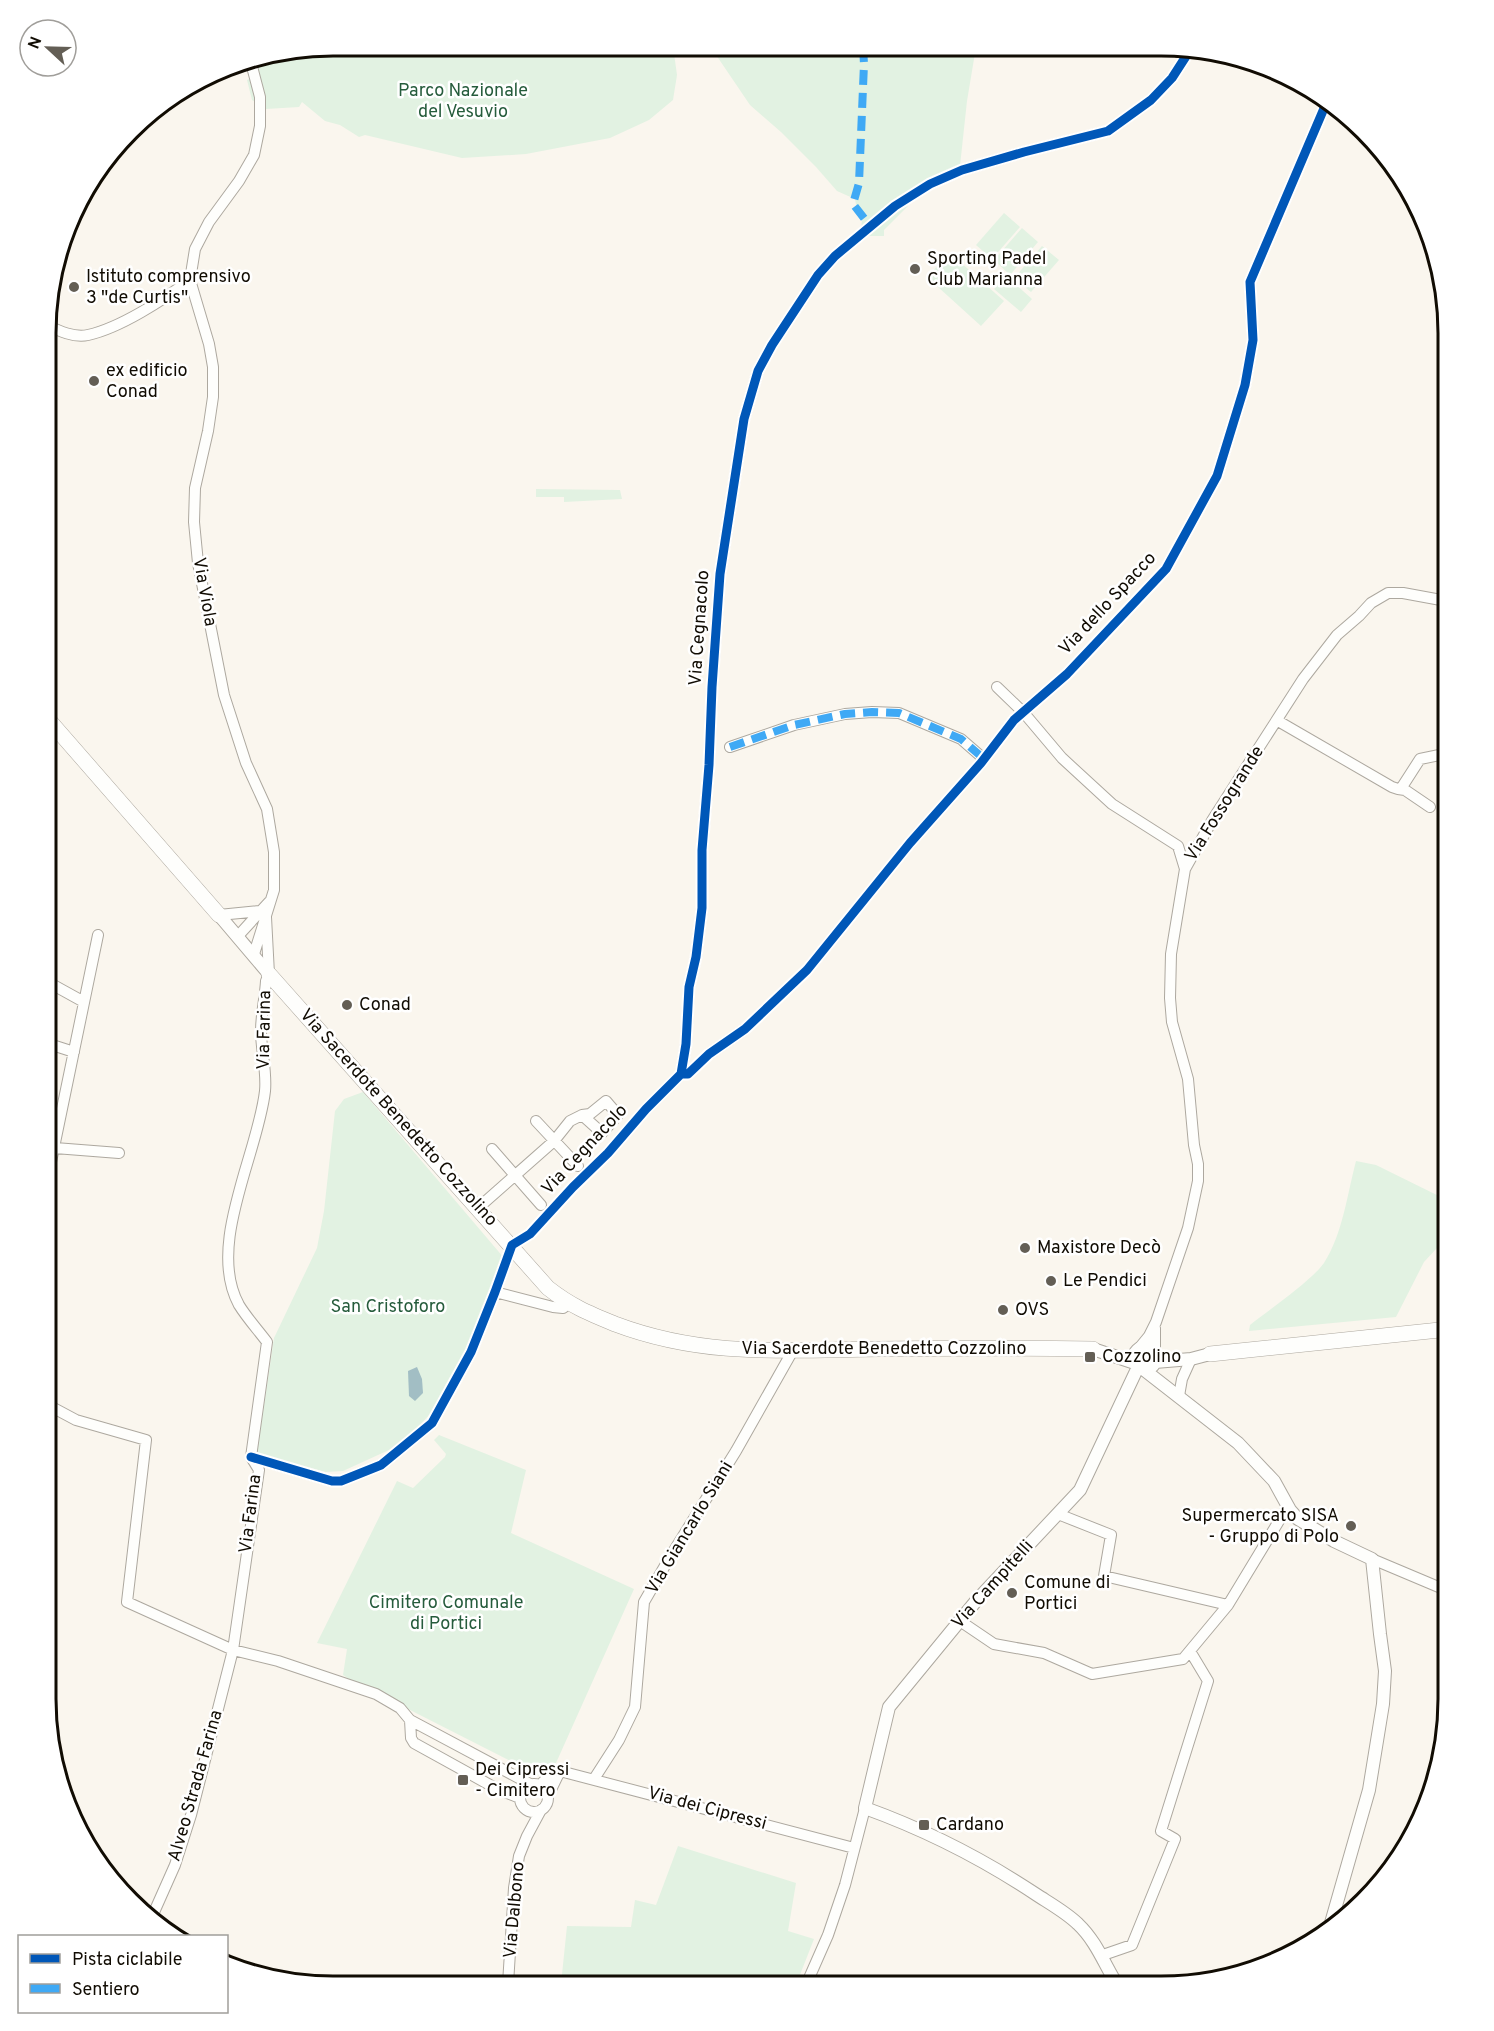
<svg xmlns="http://www.w3.org/2000/svg" width="1494" height="2031" viewBox="0 0 1494 2031" font-family="Overpass,sans-serif">
	<style>
		.green { fill: #e2f2e2 }
		.water { fill: #a2bec4 }
		.lines { fill: none; stroke-linecap: round; stroke-linejoin: round }
		.minor-casing { stroke: #ada89f; stroke-width: 12 }
		.tertiary-casing { stroke: #ada89f; stroke-width: 14 }
		.secondary-casing { stroke: #ada89f; stroke-width: 16 }
		.minor { stroke: #fefefc; stroke-width: 10 }
		.tertiary { stroke: #fefefc; stroke-width: 12 }
		.secondary { stroke: #fefefc; stroke-width: 15 }
		.quiet { stroke: #3fa9f5; stroke-width: 8; stroke-dasharray: 15 8; stroke-linecap: butt }
		.cycleway-casing { stroke: #fff; stroke-width: 13 }
		.cycleway { stroke: #0057b8; stroke-width: 9 }
		.poi-dot { fill: #635e55; stroke: #fff; stroke-width: 2 }
		.labels { text-anchor: middle; dominant-baseline: central; stroke-width: 5; stroke-linejoin: round; paint-order: stroke }
		.park-label { font-size: 18px; fill: #265c3c; stroke: #fff }
		.poi-label { font-size: 18px; fill: #110c03; stroke: #fff; text-anchor: start }
		.street-label { font-size: 18px; fill: #110c03; stroke: #fff }
		.rim { fill: none; stroke: #110c03; stroke-width: 3 }
	</style>
	<rect width="100%" height="100%" fill="#faf6ee"/>
	<!-- green -->
	<path class="green" d="M 332,45 L 673,46 L 677,75 L 673,100 L 649,120 L 610,138 L 526,154 L 462,158 L 365,135 L 359,137 L 340,125 L 325,121 L 302,102 L 299,107 L 266,109 L 252,100 L 247,80 L 251,78 L 245,59 Z
		M 710,46 L 976,47 L 967,101 L 959,175 L 918,191 L 907,207 L 884,230 L 884,236 L 860,236 L 862,220 L 857,210 L 855,199 L 837,191 L 816,167 L 781,132 L 750,105 Z
		M 1004,213 L 1020,227 L 992,259 L 976,245 Z
		M 1022,228 L 1038,242 L 1010,275 L 994,260 Z
		M 1042,246 L 1059,260 L 1031,292 L 1014,278 Z
		M 950,253 L 1004,301 L 981,326 L 927,277 Z
		M 1006,276 L 1032,299 L 1021,312 L 994,289 Z
		M 536,489 L 620,490 L 622,499 L 564,502 L 564,497 L 536,497 Z
		M 363,1092 L 504,1258 L 468,1349 L 434,1410 L 414,1431 L 389,1450 L 343,1471 L 326,1472 L 258,1454 L 258,1446 L 274,1338 L 317,1248 L 324,1211 L 335,1111 L 344,1099 Z
		M 1356,1161 L 1376,1165 L 1449,1201 L 1449,1235 L 1424,1262 L 1396,1317 L 1249,1331 L 1250,1325 C 1269,1310 1311,1281 1324,1263 C 1343,1233 1347,1195 1356,1161 Z
		M 439,1435 L 526,1470 L 511,1533 L 634,1589 L 556,1763 L 547,1768 L 540,1776 L 349,1679 L 343,1675 L 347,1649 L 317,1643 L 397,1481 L 413,1488 L 445,1457 L 446,1454 L 434,1440 Z
		M 678,1846 L 796,1883 L 788,1931 L 814,1939 L 796,1985 L 561,1984 L 567,1926 L 631,1927 L 635,1900 L 656,1905 Z"/>
	<!-- water -->
	<path class="water" d="M 417,1367 L 422,1379 L 423,1393 L 415,1401 L 409,1396 L 408,1371 Z"/>
	<g class="lines">
		<!-- minor casing -->
		<g class="minor-casing">
			<path id="minor" d="M 250,59 L 260,97 L 260,126 L 254,155 L 239,181 L 209,222 L 195,249 L 190,280 L 209,344 L 213,367 L 213,397 L 208,431 L 195,488 L 194,522 L 198,563 L 224,695 L 246,763 L 267,809 L 274,852 L 274,890 L 254,954
				M 47,325 C 59,331 74,338 88,335 C 120,328 163,300 190,280
				M 997,687 L 1024,713 L 1062,758 L 1112,804 L 1178,846 L 1185,869
				M 1278,721 L 1392,787 L 1398,789 L 1402,787 L 1420,759 L 1449,753
				M 730,747 L 794,725 L 845,714 L 872,712 L 899,713 L 961,739 L 984,759
				M 1398,789 L 1405,790 L 1430,807
				M 219,915 L 260,911
				M 238,936 L 269,902
				M 46,981 L 84,1002
				M 46,1043 L 74,1052
				M 681,1074 L 686,1044 L 689,987 L 696,957 L 702,908 L 702,850 L 709,765 L 712,687 L 720,574 L 744,419 L 758,371 L 772,345 L 818,275 L 835,256 L 895,206 L 930,184 L 962,170 L 1024,152 L 1108,131 L 1151,100 L 1172,78 L 1192,47
				M 536,1121 L 578,1166
				M 55,1148 L 119,1153
				M 492,1149 L 541,1205
				M 46,1186 L 98,935
				M 478,1208 L 554,1141 L 570,1121 L 582,1115 L 602,1133 L 618,1115 L 606,1101 L 590,1114 L 582,1115
				M 495,1292 L 553,1307 L 563,1308 L 568,1304
				M 1140,1347 L 1149,1336 L 1156,1322 L 1188,1228 L 1198,1181 L 1198,1164 L 1194,1145 L 1188,1079 L 1172,1022 L 1170,998 L 1171,954 L 1185,869 L 1213,819 L 1303,679 L 1337,635 L 1359,616 L 1371,603 L 1388,593 L 1403,593 L 1441,600
				M 1155,1353 L 1155,1328
				M 1179,1396 L 1182,1379 L 1191,1359
				M 46,1404 L 76,1420 L 146,1440 L 127,1602 L 233,1650 L 259,1470 L 251,1457 L 267,1342 C 258,1330 247,1318 239,1305 C 206,1245 258,1154 265,1091 C 267,1071 261,1051 261,1031 C 261,1014 265,998 266,981 L 269,974 L 266,917
				M 251,1457 L 332,1481 L 341,1481 L 381,1465 L 432,1423 L 471,1352 L 495,1292 L 512,1245 L 530,1234 L 573,1187 L 608,1153 L 646,1109 L 681,1074 L 688,1074 L 709,1054 L 745,1029 L 807,970 L 910,843 L 981,763 L 1014,720 L 1067,674 L 1166,569 L 1217,476 L 1245,385 L 1253,340 L 1250,282 L 1328,99
				M 1058,1514 L 1111,1535 L 1104,1576 L 1228,1605
				M 1372,1559 L 1448,1591
				M 960,1621 L 994,1644 L 1044,1653 L 1092,1674 L 1183,1659 L 1228,1605 L 1288,1506
				M 410,1720 L 411,1738 L 414,1743 L 499,1790 L 520,1798
				M 594,1779 L 619,1740 L 635,1707 L 644,1602 L 670,1557 L 736,1451 L 792,1352
				M520 1798a14 14 0 1 1 28 0a14 14 0 1 1-28 0Z
				M 540,1785 L 555,1770 L 560,1771 L 854,1848
				M 548,1796 L 560,1771
				M 151,1919 L 175,1865 L 191,1815 L 233,1650 L 278,1661 L 376,1694 L 400,1708 L 410,1720 L 530,1784
				M 1103,1955 L 1132,1945 L 1175,1839 L 1161,1831 L 1208,1681 L 1190,1651
				M 508,1984 L 514,1888 L 519,1856 L 527,1836 L 541,1810
				M 806,1985 L 828,1935 L 845,1885 L 865,1808"/>
		</g>
		<!-- tertiary casing -->
		<g class="tertiary-casing">
			<path id="tertiary" d="M 219,915 L 269,974
				M1134 1358a11 11 0 1 1 22 0a11 11 0 1 1-22 0Z
				M 1093,1349 L 1135,1363
				M 1155,1362 L 1191,1359 L 1210,1354
				M 1143,1369 L 1238,1443 L 1274,1481 L 1290,1510 L 1298,1519 L 1334,1541 L 1372,1559 L 1380,1634 L 1385,1671 L 1383,1704 L 1369,1790 L 1329,1930
				M 1118,1986 C 1105,1966 1097,1942 1078,1924 C 1067,1913 1051,1904 1037,1895 C 983,1859 926,1830 865,1808 L 889,1707 L 976,1601 L 1080,1490 L 1138,1367"/>
		</g>
		<!-- secondary casing -->
		<g class="secondary-casing">
			<path id="secondary" d="M 47,718 L 219,915
				M 269,974 L 548,1288 C 571,1306 588,1313 615,1324 C 705,1358 786,1350 879,1349 C 950,1348 1022,1348 1093,1349
				M 1210,1354 L 1449,1329"/>
		</g>
		<!-- minor -->
		<use href="#minor" class="minor"/>
		<!-- tertiary -->
		<use href="#tertiary" class="tertiary"/>
		<!-- secondary -->
		<use href="#secondary" class="secondary"/>
		<!-- quiet -->
		<path class="quiet" d="M 863,47 L 864,64 L 859,183 L 853,204 L 871,227
			M 730,747 L 794,725 L 845,714 L 872,712 L 899,713 L 961,739 L 984,759"/>
		<!-- cycleway casing -->
		<g class="cycleway-casing">
			<path id="cycleway" d="M 681,1074 L 686,1044 L 689,987 L 696,957 L 702,908 L 702,850 L 709,765 L 712,687 L 720,574 L 744,419 L 758,371 L 772,345 L 818,275 L 835,256 L 895,206 L 930,184 L 962,170 L 1024,152 L 1108,131 L 1151,100 L 1172,78 L 1192,47
				M 251,1457 L 332,1481 L 341,1481 L 381,1465 L 432,1423 L 471,1352 L 495,1292 L 512,1245 L 530,1234 L 573,1187 L 608,1153 L 646,1109 L 681,1074 L 688,1074 L 709,1054 L 745,1029 L 807,970 L 910,843 L 981,763 L 1014,720 L 1067,674 L 1166,569 L 1217,476 L 1245,385 L 1253,340 L 1250,282 L 1328,99"/>
		</g>
		<!-- cycleway -->
		<use href="#cycleway" class="cycleway"/>
	</g>
	<!-- markers -->
	<g class="poi-dot">
		<circle cx="915" cy="269" r="6"/>
		<circle cx="74" cy="287" r="6"/>
		<circle cx="94" cy="381" r="6"/>
		<circle cx="347" cy="1005" r="6"/>
		<circle cx="1025" cy="1248" r="6"/>
		<circle cx="1051" cy="1281" r="6"/>
		<circle cx="1003" cy="1310" r="6"/>
		<rect x="1084" y="1351" width="12" height="12" rx="3"/>
		<circle cx="1351" cy="1526" r="6"/>
		<circle cx="1012" cy="1593" r="6"/>
		<rect x="457" y="1774" width="12" height="12" rx="3"/>
		<rect x="918" y="1819" width="12" height="12" rx="3"/>
	</g>
	<g class="labels">
		<!-- park labels -->
		<g class="park-label">
			<text x="463" y="91">Parco Nazionale<tspan x="463" dy="21">del Vesuvio</tspan></text>
			<text x="388" y="1307">San Cristoforo</text>
			<text x="446" y="1603">Cimitero Comunale<tspan x="446" dy="21">di Portici</tspan></text>
		</g>
		<!-- poi labels -->
		<g class="poi-label">
			<text x="927" y="259">Sporting Padel<tspan x="927" dy="21">Club Marianna</tspan></text>
			<text x="86" y="277">Istituto comprensivo<tspan x="86" dy="21">3 "de Curtis"</tspan></text>
			<text x="106" y="371">ex edificio<tspan x="106" dy="21">Conad</tspan></text>
			<text x="359" y="1005">Conad</text>
			<text x="1037" y="1248">Maxistore Decò</text>
			<text x="1063" y="1281">Le Pendici</text>
			<text x="1015" y="1310">OVS</text>
			<text x="1102" y="1357">Cozzolino</text>
			<text x="1339" y="1516" text-anchor="end">Supermercato SISA<tspan x="1339" dy="21">- Gruppo di Polo</tspan></text>
			<text x="1024" y="1583">Comune di<tspan x="1024" dy="21">Portici</tspan></text>
			<text x="475" y="1770">Dei Cipressi<tspan x="475" dy="21">- Cimitero</tspan></text>
			<text x="936" y="1825">Cardano</text>
		</g>
		<!-- street labels -->
		<g class="street-label">
			<text transform="translate(204 592) rotate(80)">Via Viola</text>
			<text transform="translate(1108 604) rotate(-47)">Via dello Spacco</text>
			<text transform="translate(700 628) rotate(-86)">Via Cegnacolo</text>
			<text transform="translate(1225 804) rotate(-58)">Via Fossogrande</text>
			<text transform="translate(265 1030) rotate(-89)">Via Farina</text>
			<text transform="translate(398 1118) rotate(48)">Via Sacerdote Benedetto Cozzolino</text>
			<text transform="translate(585 1150) rotate(-47)">Via Cegnacolo</text>
			<text x="884" y="1349">Via Sacerdote Benedetto Cozzolino</text>
			<text transform="translate(251 1514) rotate(-83)">Via Farina</text>
			<text transform="translate(690 1528) rotate(-59)">Via Giancarlo Siani</text>
			<text transform="translate(993 1585) rotate(-48)">Via Campitelli</text>
			<text transform="translate(196 1786) rotate(-74)">Alveo Strada Farina</text>
			<text transform="translate(707 1809) rotate(15)">Via dei Cipressi</text>
			<text transform="translate(515 1910) rotate(-85)">Via Dalbono</text>
		</g>
	</g>
	<!-- crop -->
	<path d="M0 0H1494V2031H0ZM333 56H1161A277 277 0 0 1 1438 333V1699A277 277 0 0 1 1161 1976H333A277 277 0 0 1 56 1699V333A277 277 0 0 1 333 56Z" fill="#fff" fill-rule="evenodd"/>
	<path class="rim" d="M333 56H1161A277 277 0 0 1 1438 333V1699A277 277 0 0 1 1161 1976H333A277 277 0 0 1 56 1699V333A277 277 0 0 1 333 56Z"/>
	<!-- legend -->
	<rect x="18" y="1935" width="210" height="78" fill="#ffffff" stroke="#a09e9a" stroke-width="1.5"/>
	<rect x="30" y="1954" width="30" height="9" fill="#0057b8" stroke="#a09e9a" stroke-width="1.5"/>
	<text x="72" y="1965" font-size="18" fill="#110c03">Pista ciclabile</text>
	<rect x="30" y="1984" width="30" height="9" fill="#3fa9f5" stroke="#a09e9a" stroke-width="1.5"/>
	<text x="72" y="1995" font-size="18" fill="#110c03">Sentiero</text>
	<!-- north arrow -->
	<g transform="translate(48 48) rotate(292)"><circle r="28" fill="#ffffff" stroke="#a09e9a" stroke-width="1.5"/>
	<path d="M0-4.5L10 22L0 15L-10 22Z" fill="#635e55"/>
	<text y="-9" font-size="16" font-weight="bold" text-anchor="middle" fill="#110c03">N</text>
	</g>
</svg>
